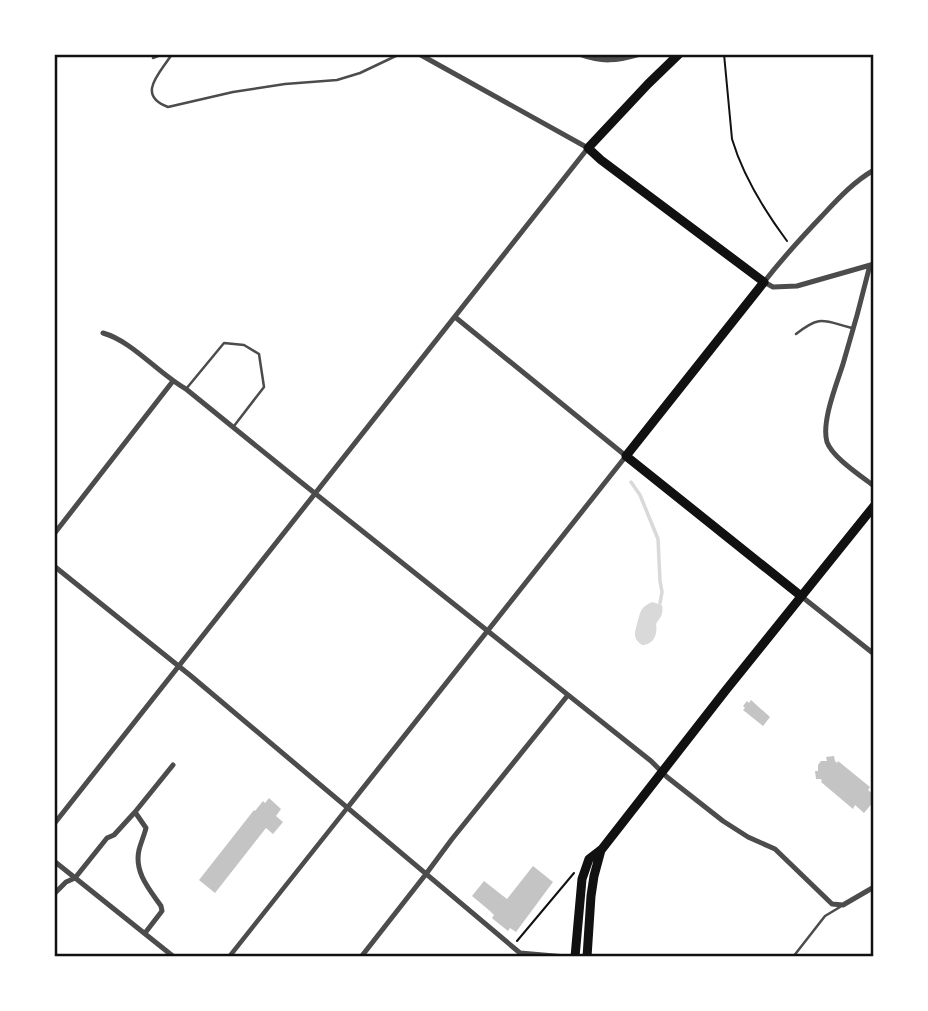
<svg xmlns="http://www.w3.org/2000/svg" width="928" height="1011" viewBox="0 0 928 1011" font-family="Karla,sans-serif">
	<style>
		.water { fill: #d9d9d9 }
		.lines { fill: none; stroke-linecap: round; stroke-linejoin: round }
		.stream { stroke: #d9d9d9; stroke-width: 3.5 }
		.building { fill: #c4c4c4 }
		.path { stroke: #111; stroke-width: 2 }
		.service { stroke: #4c4c4c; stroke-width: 2.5 }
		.pedestrian { stroke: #4c4c4c; stroke-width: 4.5 }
		.minor { stroke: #4c4c4c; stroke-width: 5 }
		.tertiary { stroke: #4c4c4c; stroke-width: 7 }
		.primary { stroke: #111; stroke-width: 9 }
		.neatline { fill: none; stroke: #111; stroke-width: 2.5 }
	</style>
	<rect width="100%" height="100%" fill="#fff"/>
	<!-- water -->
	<path class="water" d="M 652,602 L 662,605 C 664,614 660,618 656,624 C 658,635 653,645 642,645 C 633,639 634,634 637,624 C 641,612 639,608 652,602 Z"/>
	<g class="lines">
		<!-- stream -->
		<path class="stream" d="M 631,482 L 640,495 L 658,539 L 660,581 L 662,592 L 660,603"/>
	</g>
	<!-- building -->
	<path class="building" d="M 751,700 L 770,717 L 763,726 L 743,710 L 745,708 L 743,706 L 747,701 L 749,703 Z
		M 834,756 L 835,761 L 837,763 L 838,761 L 870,787 L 868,790 L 874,795 L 874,801 L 864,813 L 855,805 L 853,809 L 821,782 L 822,780 L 820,779 L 816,779 L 815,771 L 818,771 L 818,765 L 821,761 L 827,761 L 826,757 Z
		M 269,798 L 281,809 L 276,816 L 283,822 L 273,834 L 266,828 L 215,893 L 199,880 L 254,810 L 255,811 L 263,801 L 265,803 Z
		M 533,866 L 553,882 L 516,932 L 510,928 L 508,931 L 493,919 L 492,918 L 494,915 L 490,911 L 472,896 L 484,881 L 507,899 Z"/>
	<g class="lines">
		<!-- path -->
		<path class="path" d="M 724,54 L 732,139 C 743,176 764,210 787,241
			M 517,941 L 574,873"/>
		<!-- service -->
		<path class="service" d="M 172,54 C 161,72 135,95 168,107 L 233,92 L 285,84 L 337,80 L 360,73 L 400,54
			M 153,58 L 163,54
			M 796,334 C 821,314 824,321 852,328
			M 186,389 L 224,343 L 244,345 L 259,354 L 264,387 L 234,426
			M 793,957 L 825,916 L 840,907"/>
		<!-- pedestrian -->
		<path class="pedestrian" d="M 229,957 L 348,807"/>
		<!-- minor -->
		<path class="minor" d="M 874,170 C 853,182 837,200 821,217 C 801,238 782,259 764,282 L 773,287 L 797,286 L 874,264
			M 870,265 C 862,298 853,331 843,364 C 837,383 821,422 827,442 C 832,457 861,476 874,486
			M 103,333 C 132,341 159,374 186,389 L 302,483 L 651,761 L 667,777 L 723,821 L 748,837 L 775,849 L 832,904 L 843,905 L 874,887
			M 54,534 L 173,381
			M 54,566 L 191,676 L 520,953
			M 801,596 L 874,654
			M 348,807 L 626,456 L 455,317
			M 54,824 L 588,148 L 419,54
			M 54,861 L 174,957
			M 54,894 L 66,882 L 75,878 L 107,838 L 114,835 L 135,812
			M 145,933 L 162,911 L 161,906 C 149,889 134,872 139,850 C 141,842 144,836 146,828 L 135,812 L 173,765
			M 520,953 L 566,957
			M 361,957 L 426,874 L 452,839 L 568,695"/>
		<!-- tertiary -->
		<path class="tertiary" d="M 582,54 C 601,61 617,60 637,54"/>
		<!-- primary -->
		<path class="primary" d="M 679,54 L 648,84 L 588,148 L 601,160 L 764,282 L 626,456 L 801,596
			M 575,957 L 582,879 L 589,859 L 602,849 L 726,690 L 874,506
			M 587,957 L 591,896 L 594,876 L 601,850"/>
	</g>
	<!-- border -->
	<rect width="928" height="1011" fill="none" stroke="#ffffff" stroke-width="112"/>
	<rect x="56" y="56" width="816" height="899" class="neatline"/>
</svg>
